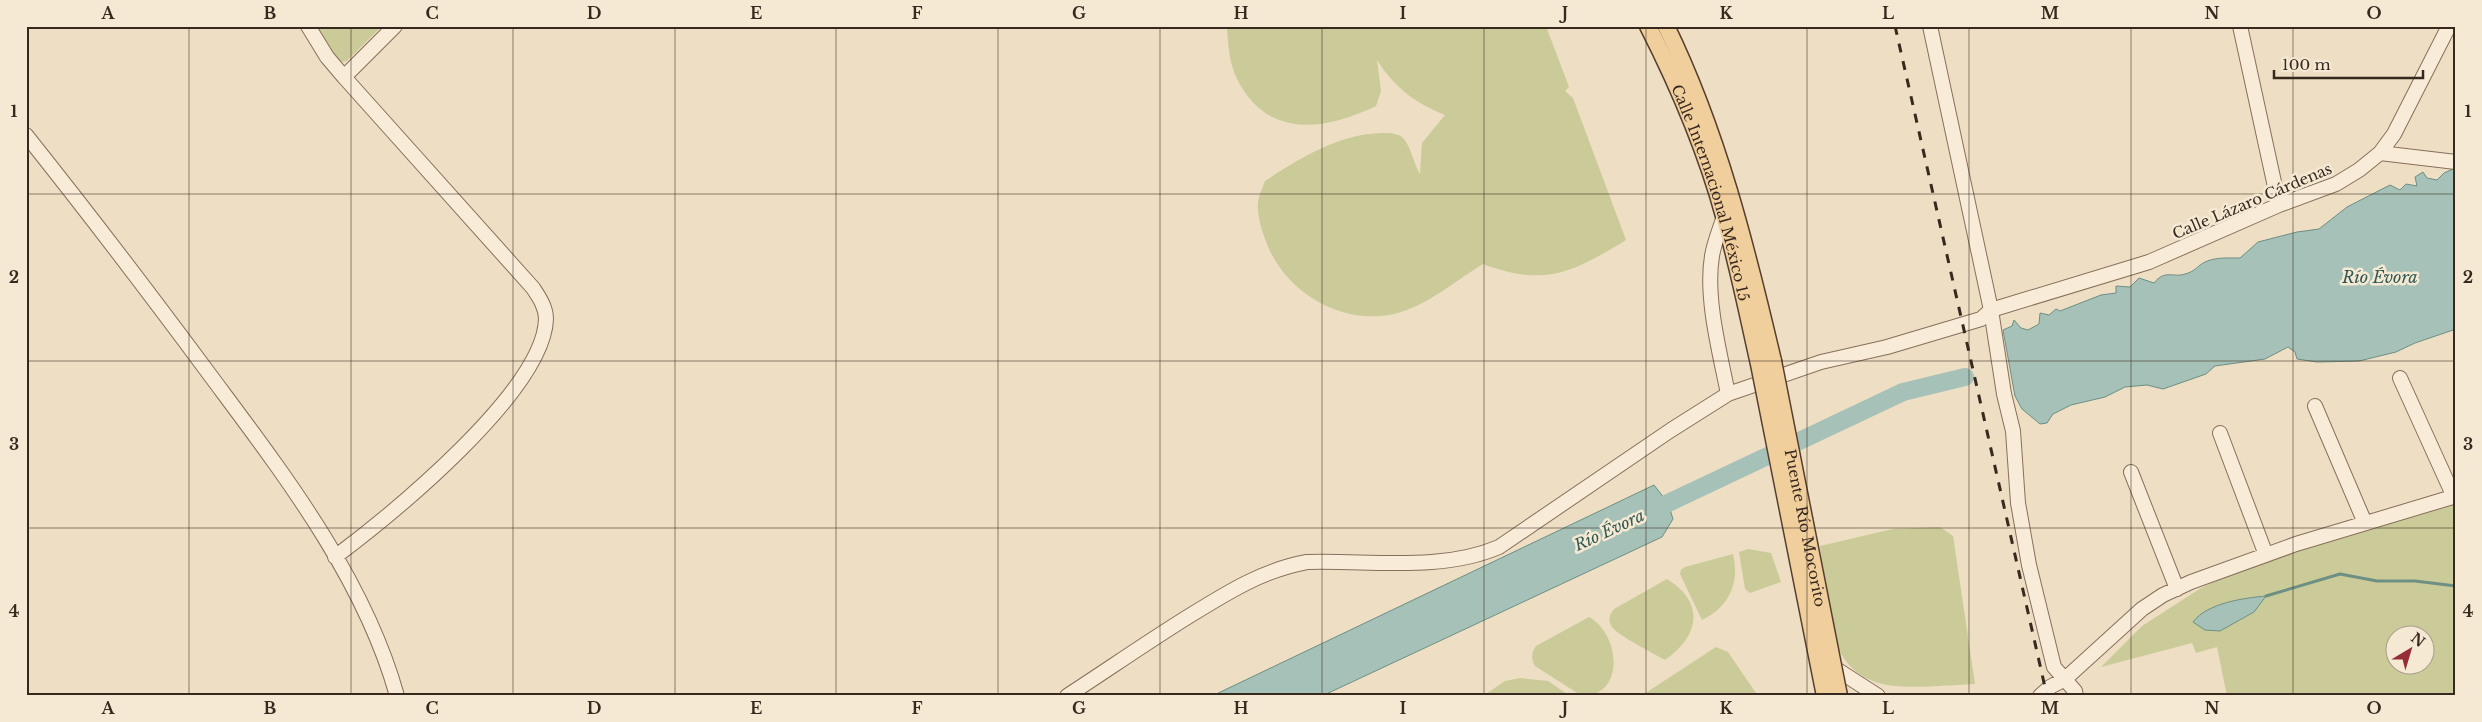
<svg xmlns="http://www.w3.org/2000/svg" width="2482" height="722" viewBox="0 0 2482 722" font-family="'Libre Baskerville',serif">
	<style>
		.green { fill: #cacb98; fill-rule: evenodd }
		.water { fill: #a6c1b7; stroke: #6d8f84 }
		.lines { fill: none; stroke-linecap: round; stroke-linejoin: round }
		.stream { stroke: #6d8f84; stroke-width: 3 }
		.river { stroke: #a6c1b7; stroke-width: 18 }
		.minor-casing { stroke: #886f5b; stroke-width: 16 }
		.major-casing { stroke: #563e2f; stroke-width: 19 }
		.minor { stroke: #f8ecd8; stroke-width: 14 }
		.major { stroke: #f0cf9d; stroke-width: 16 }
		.rail { stroke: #38291f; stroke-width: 3; stroke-dasharray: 9 9; stroke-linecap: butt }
		.major-bridge-casing { stroke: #563e2f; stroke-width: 19; stroke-linecap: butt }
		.major-bridge { stroke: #f0cf9d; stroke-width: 16 }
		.grid { fill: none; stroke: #38291f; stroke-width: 1; stroke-opacity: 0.55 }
		.labels { text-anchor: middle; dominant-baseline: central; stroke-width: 5; stroke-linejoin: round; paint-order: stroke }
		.street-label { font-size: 15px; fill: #38291f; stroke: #f5e9d4 }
		.water-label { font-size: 16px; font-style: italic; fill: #2e5851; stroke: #f5e9d4 }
		.neatline { fill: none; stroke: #38291f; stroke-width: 2 }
		.grid-label { font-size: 16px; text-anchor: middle; font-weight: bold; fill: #38291f }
	</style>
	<rect width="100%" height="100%" fill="#eddec4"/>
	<!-- green -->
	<path class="green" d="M 315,26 L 343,26 L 345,29 L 347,26 L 382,26 L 347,61 L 340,62 L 332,54 Z
		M 1227,26 L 1546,26 L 1569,87 L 1565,91 L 1573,98 L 1626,240 C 1572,273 1544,287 1483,264 C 1455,281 1427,306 1394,314 C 1340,326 1283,291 1265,239 C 1261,228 1257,215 1258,202 C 1259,195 1263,187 1265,181 C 1300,158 1339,134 1382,133 C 1389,133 1399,133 1404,139 C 1411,148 1414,164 1420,174 L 1422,143 L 1445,115 C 1415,103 1395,88 1377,60 L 1381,91 L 1376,106 C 1324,131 1267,139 1237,79 C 1229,63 1228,43 1227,26 Z
		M 2456,504 L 2456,696 L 2227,696 L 2217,647 L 2196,653 L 2192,643 L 2101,667 L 2142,626 L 2201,588 L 2276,553 ZM 2394,634 L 2424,634 L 2424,664 L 2394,664 Z
		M 1940,527 L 1953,536 L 1975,684 C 1952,685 1908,689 1887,685 C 1821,672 1827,599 1820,546 L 1893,529 Z
		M 1748,549 L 1771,553 L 1781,582 L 1750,593 L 1745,589 L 1739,552 Z
		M 1733,554 C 1740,583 1729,607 1702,620 L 1680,574 L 1681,570 L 1685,567 Z
		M 1667,579 C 1705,602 1700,636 1665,660 C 1655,654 1617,635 1612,627 C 1607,620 1610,614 1614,609 Z
		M 1589,617 C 1621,635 1625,696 1582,696 L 1535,666 C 1531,659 1531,653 1536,646 Z
		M 1716,647 L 1728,652 L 1758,696 L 1641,696 Z
		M 1520,678 L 1548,681 L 1570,696 L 1483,696 L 1505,681 Z"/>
	<!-- water -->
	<path class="water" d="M 2453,169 L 2456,170 L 2456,329 L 2415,343 L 2396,352 L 2359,361 L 2317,362 L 2297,359 L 2295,352 L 2288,347 L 2265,359 L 2215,366 L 2206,374 L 2163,389 L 2147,385 L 2125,387 L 2105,397 L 2071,405 L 2053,414 L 2047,423 L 2040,424 L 2022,409 L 2015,396 L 2003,330 L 2012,326 L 2014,320 L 2021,328 L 2028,330 L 2039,324 L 2040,313 L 2049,315 L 2056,309 L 2060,311 L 2101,295 L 2116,293 L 2116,286 L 2130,287 L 2139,278 L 2154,283 C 2165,269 2173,278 2185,274 C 2196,271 2197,266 2205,262 C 2215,257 2229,258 2240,258 L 2258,242 L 2297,232 L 2319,229 L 2347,207 L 2390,185 L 2400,190 L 2406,184 L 2417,186 L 2415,177 L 2423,172 L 2427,178 L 2437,180 L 2444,173 Z
		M 1654,485 L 1668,503 L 1673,519 L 1662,537 L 1322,696 L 1212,696 Z
		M 2266,596 L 2254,612 L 2220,631 L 2205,630 L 2193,622 C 2207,603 2244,598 2266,596 Z"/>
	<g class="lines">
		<!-- stream -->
		<path class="stream" d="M 2266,596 L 2340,574 L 2377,581 L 2415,581 L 2456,586"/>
		<!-- river -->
		<path class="river" d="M 1647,513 L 1903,392 L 1965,377"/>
		<!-- minor casing -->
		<g class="minor-casing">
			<path id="minor" d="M 308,26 L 327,57 L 344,77
				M 1930,26 L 1991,310 L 2004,394 L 2013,431 L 2018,503 L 2029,565 L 2054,667 L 2075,691 L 2076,696
				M 2240,26 L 2279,205
				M 26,135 C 89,214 150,294 210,375 C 282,472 364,577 397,696
				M 2380,153 L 2456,162
				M 1724,216 C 1720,229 1714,243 1712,256 C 1705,298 1720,353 1728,394
				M 2400,378 L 2454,497
				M 2315,406 L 2365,523
				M 2220,433 L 2266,555
				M 2131,472 L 2177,589
				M 335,557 C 391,515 544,391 546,319 C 546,307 539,297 533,288 L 344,77 L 395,26
				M 1833,667 L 1878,696
				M 1067,696 C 1107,670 1146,643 1186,618 C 1225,594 1262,570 1307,562 C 1370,560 1441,572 1499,547 L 1671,430 L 1728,394 L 1821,362 L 1887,347 L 1981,319 L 1991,310 L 2149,262 L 2279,205 L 2336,184 L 2359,170 L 2380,153 L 2394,134 L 2449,26
				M 2040,696 L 2050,687 L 2065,679 L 2142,609 L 2163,595 L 2191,582 L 2296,544 L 2456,496"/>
		</g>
		<!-- major casing -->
		<g class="major-casing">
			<g id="major">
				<path id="s1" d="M 1648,26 C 1679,87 1706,150 1724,216 C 1738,265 1748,315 1759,364"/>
				<path d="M 1666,26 C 1718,133 1746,246 1773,361"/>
			</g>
		</g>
		<!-- minor -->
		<use href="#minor" class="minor"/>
		<!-- major -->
		<use href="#major" class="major"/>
		<!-- rail -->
		<path class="rail" d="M 1895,26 L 2047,696"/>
		<!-- major-bridge casing -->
		<g class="major-bridge-casing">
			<g id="major-bridge">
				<path id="s2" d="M 1773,361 L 1839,696"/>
				<path d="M 1759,364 L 1825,696"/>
			</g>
		</g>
		<!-- major-bridge -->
		<use href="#major-bridge" class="major-bridge"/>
	</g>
	<!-- grid -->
	<path class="grid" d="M 189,26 L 189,696M 351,26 L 351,696M 513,26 L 513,696M 675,26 L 675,696M 836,26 L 836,696M 998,26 L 998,696M 1160,26 L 1160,696M 1322,26 L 1322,696M 1484,26 L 1484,696M 1646,26 L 1646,696M 1807,26 L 1807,696M 1969,26 L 1969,696M 2131,26 L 2131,696M 2293,26 L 2293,696M 26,194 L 2456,194M 26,361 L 2456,361M 26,528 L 2456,528"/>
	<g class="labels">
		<!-- street labels -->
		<g class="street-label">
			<text stroke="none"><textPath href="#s1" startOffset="179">Calle Internacional México 15</textPath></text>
			<text transform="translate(2252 201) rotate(-23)">Calle Lázaro Cárdenas</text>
			<text stroke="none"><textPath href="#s2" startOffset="170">Puente Río Mocorito</textPath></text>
		</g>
		<!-- water labels -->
		<g class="water-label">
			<text x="2380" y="277">Río Évora</text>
			<text transform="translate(1609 530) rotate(-25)">Río Évora</text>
		</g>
	</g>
	<!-- border -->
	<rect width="2482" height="722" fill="none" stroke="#f5e9d4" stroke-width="55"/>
	<!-- north arrow -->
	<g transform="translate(2410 650) rotate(38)"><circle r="24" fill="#f5e9d4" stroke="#a99c8c"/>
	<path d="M0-4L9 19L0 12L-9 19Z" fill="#962c36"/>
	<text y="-8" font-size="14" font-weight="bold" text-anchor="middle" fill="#38291f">N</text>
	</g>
	<!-- scale -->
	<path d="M2274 70v8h149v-8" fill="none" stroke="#38291f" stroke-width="2.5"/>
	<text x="2282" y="70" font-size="15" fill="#38291f" stroke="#f5e9d4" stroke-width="4" paint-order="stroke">100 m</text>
	<rect x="28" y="28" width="2426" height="666" class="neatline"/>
	<g class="grid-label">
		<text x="108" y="19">A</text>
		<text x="270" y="19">B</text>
		<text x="432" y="19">C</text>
		<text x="594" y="19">D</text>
		<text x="756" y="19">E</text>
		<text x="917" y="19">F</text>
		<text x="1079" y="19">G</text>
		<text x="1241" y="19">H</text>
		<text x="1403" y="19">I</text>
		<text x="1565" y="19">J</text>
		<text x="1726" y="19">K</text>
		<text x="1888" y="19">L</text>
		<text x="2050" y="19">M</text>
		<text x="2212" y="19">N</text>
		<text x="2374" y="19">O</text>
		<text x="14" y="117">1</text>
		<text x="2468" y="117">1</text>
		<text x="14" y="283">2</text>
		<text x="2468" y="283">2</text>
		<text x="14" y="450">3</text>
		<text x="2468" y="450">3</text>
		<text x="14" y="617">4</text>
		<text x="2468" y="617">4</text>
		<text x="108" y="714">A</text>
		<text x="270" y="714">B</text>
		<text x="432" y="714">C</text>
		<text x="594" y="714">D</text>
		<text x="756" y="714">E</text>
		<text x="917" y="714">F</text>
		<text x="1079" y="714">G</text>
		<text x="1241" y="714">H</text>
		<text x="1403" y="714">I</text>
		<text x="1565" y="714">J</text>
		<text x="1726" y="714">K</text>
		<text x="1888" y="714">L</text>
		<text x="2050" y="714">M</text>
		<text x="2212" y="714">N</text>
		<text x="2374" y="714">O</text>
	</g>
</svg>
